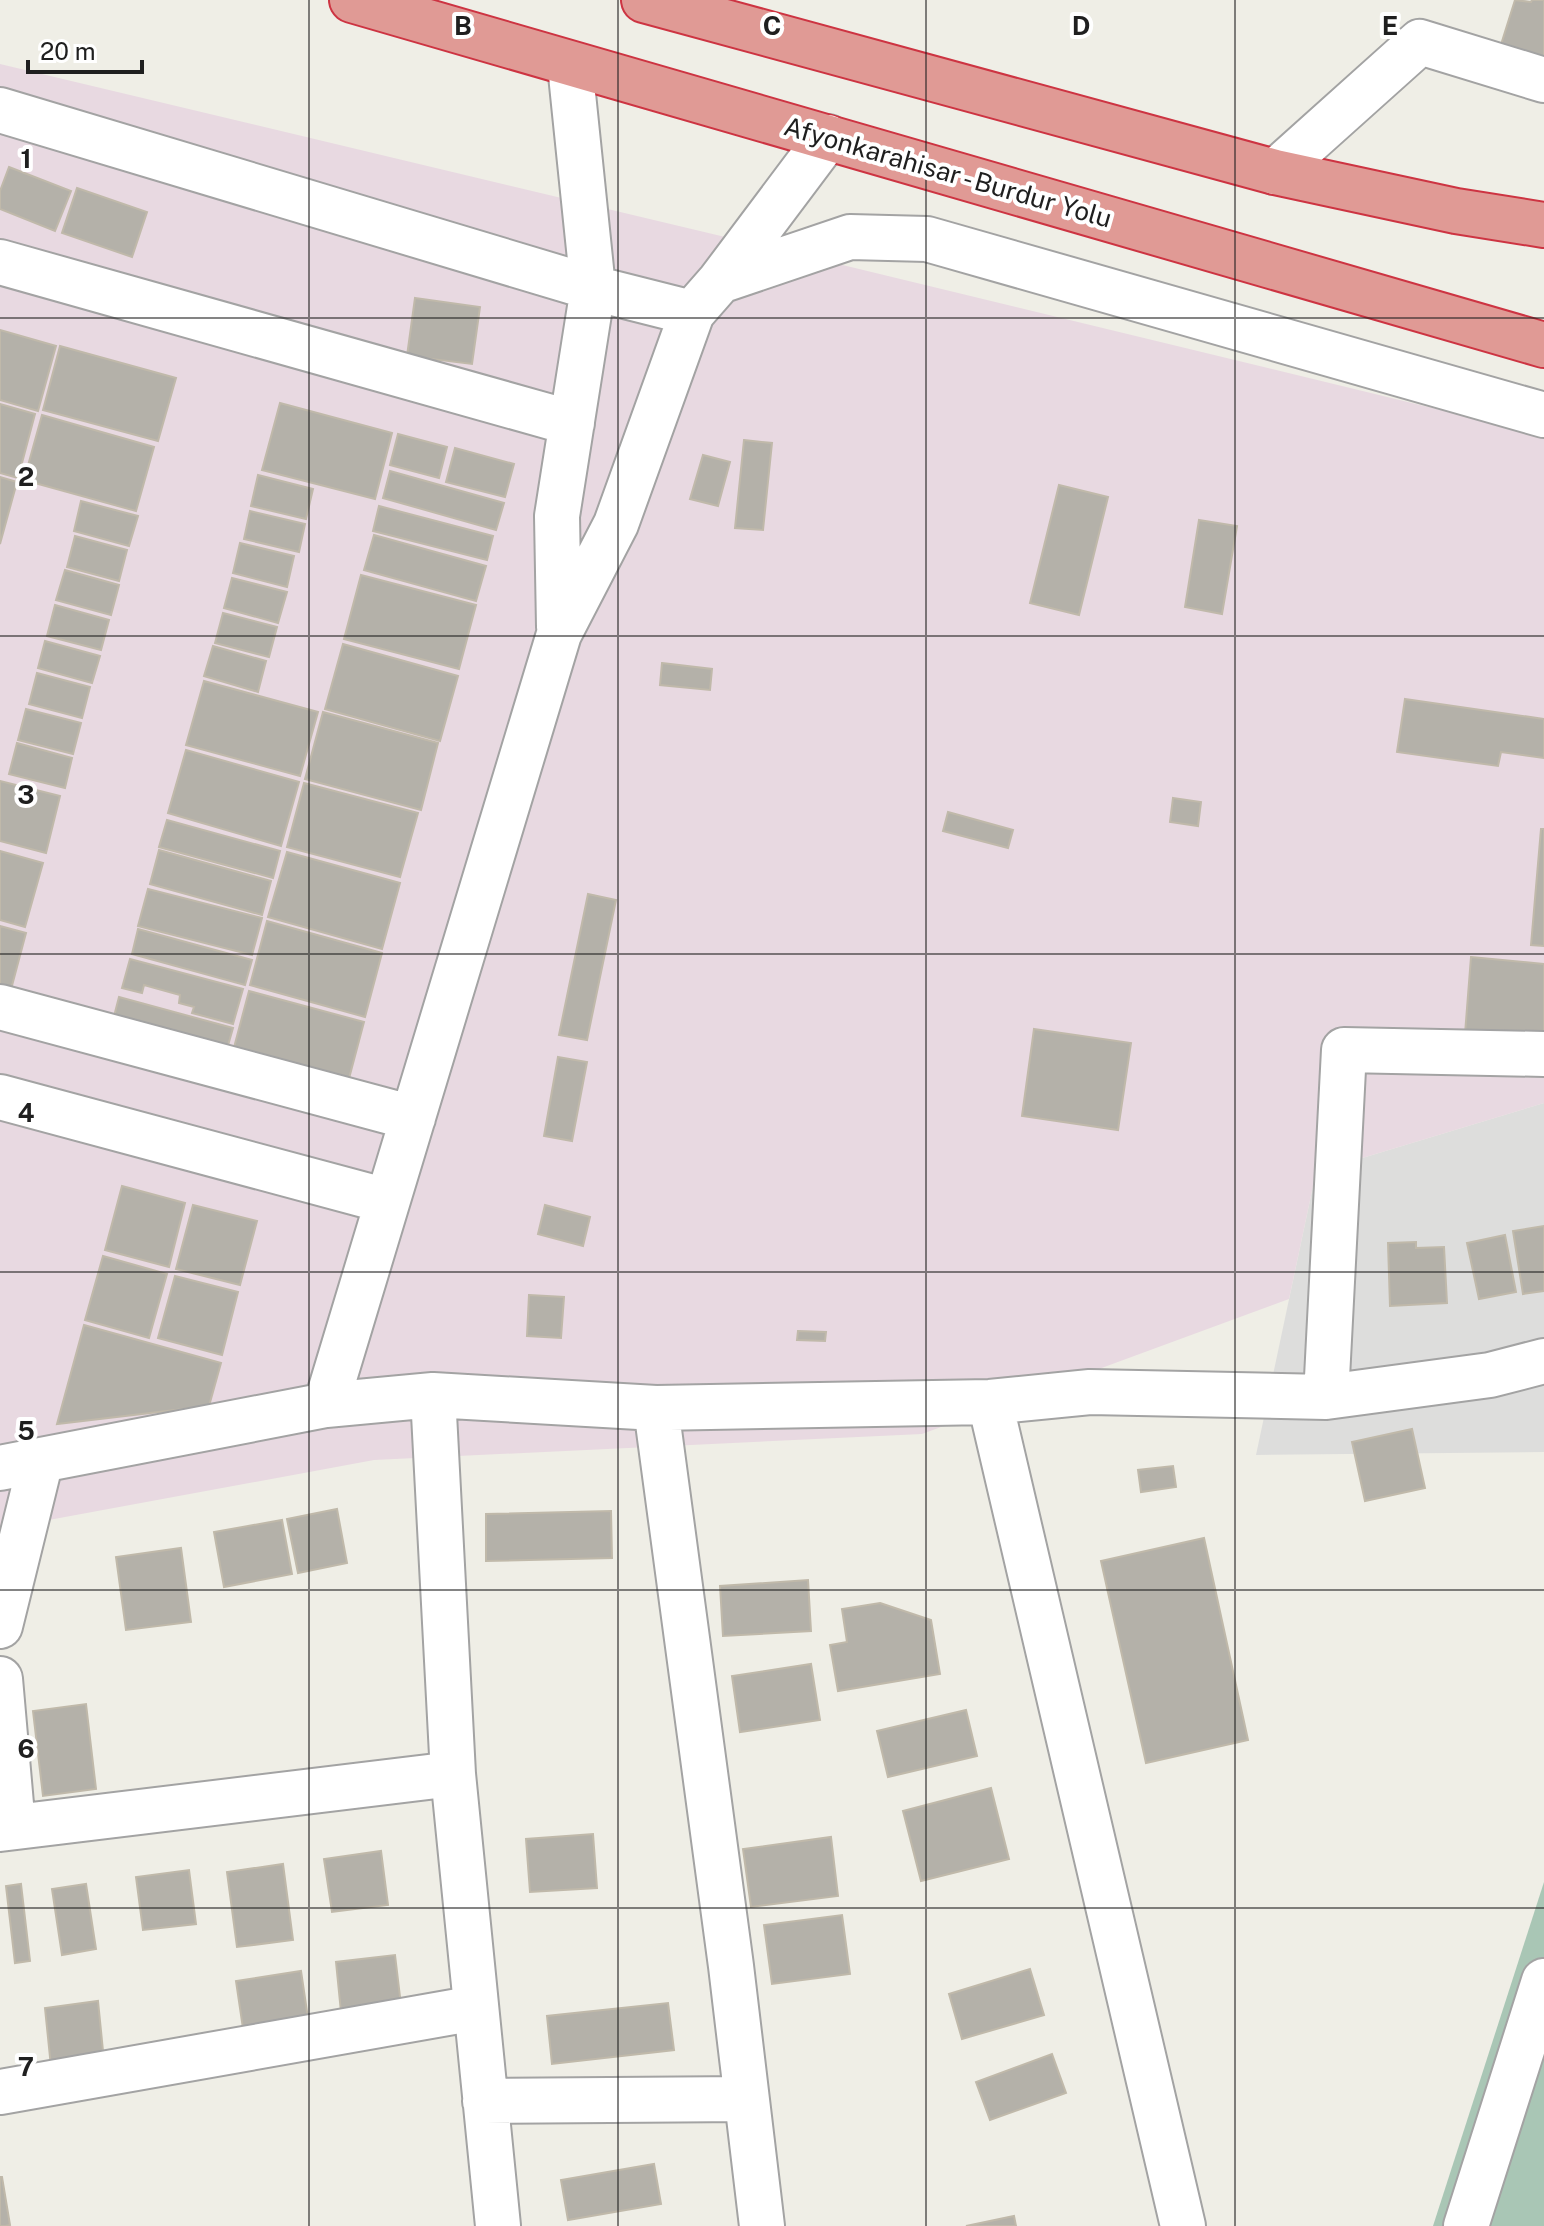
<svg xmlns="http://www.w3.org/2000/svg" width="1544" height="2226" viewBox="0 0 1544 2226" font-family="'Public Sans',sans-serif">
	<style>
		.residential { fill: #dddddc }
		.industrial { fill: #e8d9e1 }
		.cemetery { fill: #a9c6b5 }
		.building { fill: #b4b1a9; stroke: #c0b9aa; stroke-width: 2 }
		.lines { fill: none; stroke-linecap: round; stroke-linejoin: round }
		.minor-casing { stroke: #a3a3a3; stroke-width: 48 }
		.highway-casing { stroke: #cd3442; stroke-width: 48 }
		.minor { stroke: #fff; stroke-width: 44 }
		.highway { stroke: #e09a95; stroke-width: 44 }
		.grid { fill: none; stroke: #1f1f1f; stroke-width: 2; stroke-opacity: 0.55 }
		.labels { text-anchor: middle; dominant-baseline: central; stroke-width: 8; stroke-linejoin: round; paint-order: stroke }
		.street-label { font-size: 26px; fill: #1f1f1f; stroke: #fff }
		.grid-label { font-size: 26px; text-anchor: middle; font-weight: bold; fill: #1f1f1f; stroke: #fff; stroke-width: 8; stroke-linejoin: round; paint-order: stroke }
	</style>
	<rect width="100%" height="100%" fill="#efeee6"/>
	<!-- residential -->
	<path class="residential" d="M 1544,1103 L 1544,1452 L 1256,1455 L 1316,1172 Z"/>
	<!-- industrial -->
	<path class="industrial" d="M 0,64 L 855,268 L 1544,435 L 1544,1103 L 1316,1172 L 1289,1299 L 922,1434 L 374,1460 L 0,1529 Z"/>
	<!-- cemetery -->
	<path class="cemetery" d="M 1544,1882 L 1544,2226 L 1433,2226 Z"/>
	<!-- building -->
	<path class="building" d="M 1515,0 L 1531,2 L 1532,0 L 1544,0 L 1544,103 L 1488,86 Z
		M 9,167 L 71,191 L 55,231 L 0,209 L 0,191 Z
		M 77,188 L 147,212 L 132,257 L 62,233 Z
		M 415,298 L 480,307 L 472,364 L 407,356 Z
		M 0,330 L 56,346 L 38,411 L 0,400 Z
		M 60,346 L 176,378 L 158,441 L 43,410 Z
		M 280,403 L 392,433 L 375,499 L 262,470 Z
		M 0,404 L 35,414 L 18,478 L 0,473 Z
		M 42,415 L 154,447 L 136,511 L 24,480 Z
		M 398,434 L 447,447 L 439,478 L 390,465 Z
		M 744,440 L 772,443 L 763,530 L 735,528 Z
		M 455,448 L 514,464 L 505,497 L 446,482 Z
		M 703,455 L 730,462 L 718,506 L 690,499 Z
		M 390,471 L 504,503 L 496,530 L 383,498 Z
		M 258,475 L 313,489 L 306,519 L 251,506 Z
		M 0,477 L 17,482 L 0,544 Z
		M 1059,485 L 1108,497 L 1079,615 L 1030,603 Z
		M 81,501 L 138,516 L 129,546 L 74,531 Z
		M 379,506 L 493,536 L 487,560 L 373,531 Z
		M 250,511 L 305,524 L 299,552 L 244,539 Z
		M 1199,520 L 1237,526 L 1222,614 L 1185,607 Z
		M 374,535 L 486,566 L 476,601 L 364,570 Z
		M 75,536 L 127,550 L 119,581 L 67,567 Z
		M 240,543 L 294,556 L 287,587 L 233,573 Z
		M 65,570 L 119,585 L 111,615 L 56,600 Z
		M 361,575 L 476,605 L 459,669 L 344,639 Z
		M 232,578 L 287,592 L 278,623 L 224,608 Z
		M 55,605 L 109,620 L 101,650 L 47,636 Z
		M 223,613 L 277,627 L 269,657 L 215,643 Z
		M 45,641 L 100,656 L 92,683 L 38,668 Z
		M 343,644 L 458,676 L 440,741 L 325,709 Z
		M 213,646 L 266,661 L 258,692 L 204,676 Z
		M 662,663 L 712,669 L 710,690 L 660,685 Z
		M 37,673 L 90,687 L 82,718 L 29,704 Z
		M 204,681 L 318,712 L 300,776 L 186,745 Z
		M 1405,699 L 1544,719 L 1544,758 L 1501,752 L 1498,766 L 1397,752 Z
		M 26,709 L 81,723 L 73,754 L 18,740 Z
		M 323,712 L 438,743 L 421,810 L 305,779 Z
		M 17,743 L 72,758 L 65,788 L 9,774 Z
		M 186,750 L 299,782 L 281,846 L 168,813 Z
		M 0,781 L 60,796 L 46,853 L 0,841 Z
		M 304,783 L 418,813 L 400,877 L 287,847 Z
		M 1173,798 L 1201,802 L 1198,826 L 1170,822 Z
		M 948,812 L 1013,830 L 1008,848 L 943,831 Z
		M 167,820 L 280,851 L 273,878 L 159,847 Z
		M 1541,829 L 1544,829 L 1544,946 L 1531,945 Z
		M 159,850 L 271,881 L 262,915 L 150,884 Z
		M 0,851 L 43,863 L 25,927 L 0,920 Z
		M 287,852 L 400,883 L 382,949 L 268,917 Z
		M 148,889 L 262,918 L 252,955 L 138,926 Z
		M 588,894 L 616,900 L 587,1040 L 559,1035 Z
		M 267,921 L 382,953 L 365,1017 L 250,985 Z
		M 0,926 L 26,933 L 9,997 L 0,994 Z
		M 138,929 L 252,960 L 245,985 L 132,954 Z
		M 1471,957 L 1544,964 L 1544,1042 L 1465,1034 Z
		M 130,959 L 243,989 L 233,1024 L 192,1013 L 194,1007 L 179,1003 L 180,995 L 144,985 L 142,993 L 122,988 Z
		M 249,991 L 364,1022 L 347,1086 L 232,1055 Z
		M 119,997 L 233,1028 L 225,1056 L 112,1024 Z
		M 1034,1029 L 1131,1043 L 1118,1130 L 1022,1116 Z
		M 558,1057 L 587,1062 L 572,1141 L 544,1136 Z
		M 122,1186 L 185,1203 L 169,1267 L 105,1250 Z
		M 193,1205 L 257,1221 L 240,1285 L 176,1269 Z
		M 545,1205 L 590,1217 L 583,1246 L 538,1234 Z
		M 1544,1226 L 1544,1291 L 1523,1294 L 1513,1231 Z
		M 1505,1235 L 1516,1292 L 1479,1299 L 1467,1243 Z
		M 1416,1242 L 1416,1248 L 1444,1247 L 1447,1303 L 1390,1306 L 1388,1243 Z
		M 103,1256 L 167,1274 L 149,1338 L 85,1320 Z
		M 175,1276 L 238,1292 L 222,1355 L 158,1338 Z
		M 529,1295 L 564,1297 L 561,1338 L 527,1336 Z
		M 84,1325 L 221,1363 L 209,1406 L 57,1424 Z
		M 798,1331 L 826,1332 L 825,1341 L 797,1340 Z
		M 1412,1429 L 1425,1488 L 1365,1501 L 1352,1442 Z
		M 1173,1466 L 1176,1487 L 1141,1492 L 1138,1470 Z
		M 337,1509 L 347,1563 L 298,1573 L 287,1519 Z
		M 611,1511 L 612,1558 L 486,1561 L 486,1514 Z
		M 282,1520 L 292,1574 L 224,1587 L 214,1532 Z
		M 1204,1538 L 1248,1740 L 1146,1763 L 1101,1561 Z
		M 181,1548 L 191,1622 L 126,1630 L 116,1557 Z
		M 808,1580 L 811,1631 L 723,1636 L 720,1586 Z
		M 880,1603 L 931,1620 L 940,1674 L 838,1691 L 830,1645 L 847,1642 L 842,1609 Z
		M 811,1664 L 820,1720 L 740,1732 L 732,1676 Z
		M 86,1704 L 96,1789 L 43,1796 L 33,1711 Z
		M 966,1710 L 977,1756 L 888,1777 L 877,1731 Z
		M 991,1788 L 1009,1859 L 921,1881 L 903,1811 Z
		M 593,1834 L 597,1888 L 530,1892 L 526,1839 Z
		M 831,1837 L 838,1896 L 751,1907 L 743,1849 Z
		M 381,1851 L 388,1905 L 332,1912 L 324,1859 Z
		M 283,1864 L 293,1940 L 237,1947 L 227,1872 Z
		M 189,1870 L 196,1924 L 143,1930 L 136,1877 Z
		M 21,1884 L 30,1961 L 15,1963 L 6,1886 Z
		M 86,1884 L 96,1949 L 62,1955 L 52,1889 Z
		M 842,1915 L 850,1974 L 772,1984 L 764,1925 Z
		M 395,1955 L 401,2005 L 341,2012 L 336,1962 Z
		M 1030,1969 L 1044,2015 L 962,2039 L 949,1994 Z
		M 301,1971 L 310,2032 L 245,2042 L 236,1981 Z
		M 98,2001 L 104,2061 L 51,2067 L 45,2008 Z
		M 668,2003 L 674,2050 L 552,2064 L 547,2016 Z
		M 1052,2054 L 1066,2093 L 990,2120 L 976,2082 Z
		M 654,2164 L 661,2204 L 568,2220 L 561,2180 Z
		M 0,2177 L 2,2177 L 10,2225 L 5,2226 L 0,2226 Z
		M 1014,2216 L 1016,2226 L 966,2226 Z"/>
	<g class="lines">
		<!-- minor casing -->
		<g class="minor-casing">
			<path id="minor" d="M 0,110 L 593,288 L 692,313
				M 1275,172 L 1420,42 L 1544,80
				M 0,262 L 572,423
				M 720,281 L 850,237 L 927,239 L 1544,415
				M 559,627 L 557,516 L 593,288 L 570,65
				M 0,1007 L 413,1118
				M 0,1097 L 387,1201
				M 433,1395 L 453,1774 L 498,2226
				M 1326,1397 L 1344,1050 L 1544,1054
				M 990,1402 L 1183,2226
				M 326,1405 L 559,634 L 616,524 L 692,313 L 720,281 L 828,137
				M 656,1408 L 731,1966 L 762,2226
				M 0,1468 L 326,1405 L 433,1395 L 656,1408 L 990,1402 L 1090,1392 L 1326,1397 L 1490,1375 L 1544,1361
				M 0,1626 L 41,1460
				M 0,1679 L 13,1827
				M 0,1829 L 453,1774
				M 0,2092 L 476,2008
				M 485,2101 L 746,2099
				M 1466,2226 L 1544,1981"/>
		</g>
		<!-- highway casing -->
		<g class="highway-casing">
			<path id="highway" d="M 352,0 C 748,118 1147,227 1544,345
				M 644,0 L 1275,172 L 1456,211 L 1544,225"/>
		</g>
		<!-- minor -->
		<use href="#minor" class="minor"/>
		<!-- highway -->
		<use href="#highway" class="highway"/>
	</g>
	<!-- grid -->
	<path class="grid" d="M 309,0 L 309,2226M 618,0 L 618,2226M 926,0 L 926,2226M 1235,0 L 1235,2226M 0,318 L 1544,318M 0,636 L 1544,636M 0,954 L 1544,954M 0,1272 L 1544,1272M 0,1590 L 1544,1590M 0,1908 L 1544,1908"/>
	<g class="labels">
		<!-- street labels -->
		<g class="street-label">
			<text transform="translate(948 172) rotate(16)">Afyonkarahisar - Burdur Yolu</text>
		</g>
	</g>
	<g class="grid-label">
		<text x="463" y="35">B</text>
		<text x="772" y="35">C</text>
		<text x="1081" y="35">D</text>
		<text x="1390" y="35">E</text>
		<text x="26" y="168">1</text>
		<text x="26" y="486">2</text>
		<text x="26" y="804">3</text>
		<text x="26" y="1122">4</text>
		<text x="26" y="1440">5</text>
		<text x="26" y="1758">6</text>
		<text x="26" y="2076">7</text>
	</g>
	<!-- scale -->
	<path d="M28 60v12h114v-12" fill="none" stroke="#1f1f1f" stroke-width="4"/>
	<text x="40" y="60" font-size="24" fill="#1f1f1f" stroke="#ffffff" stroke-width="6" paint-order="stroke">20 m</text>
</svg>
